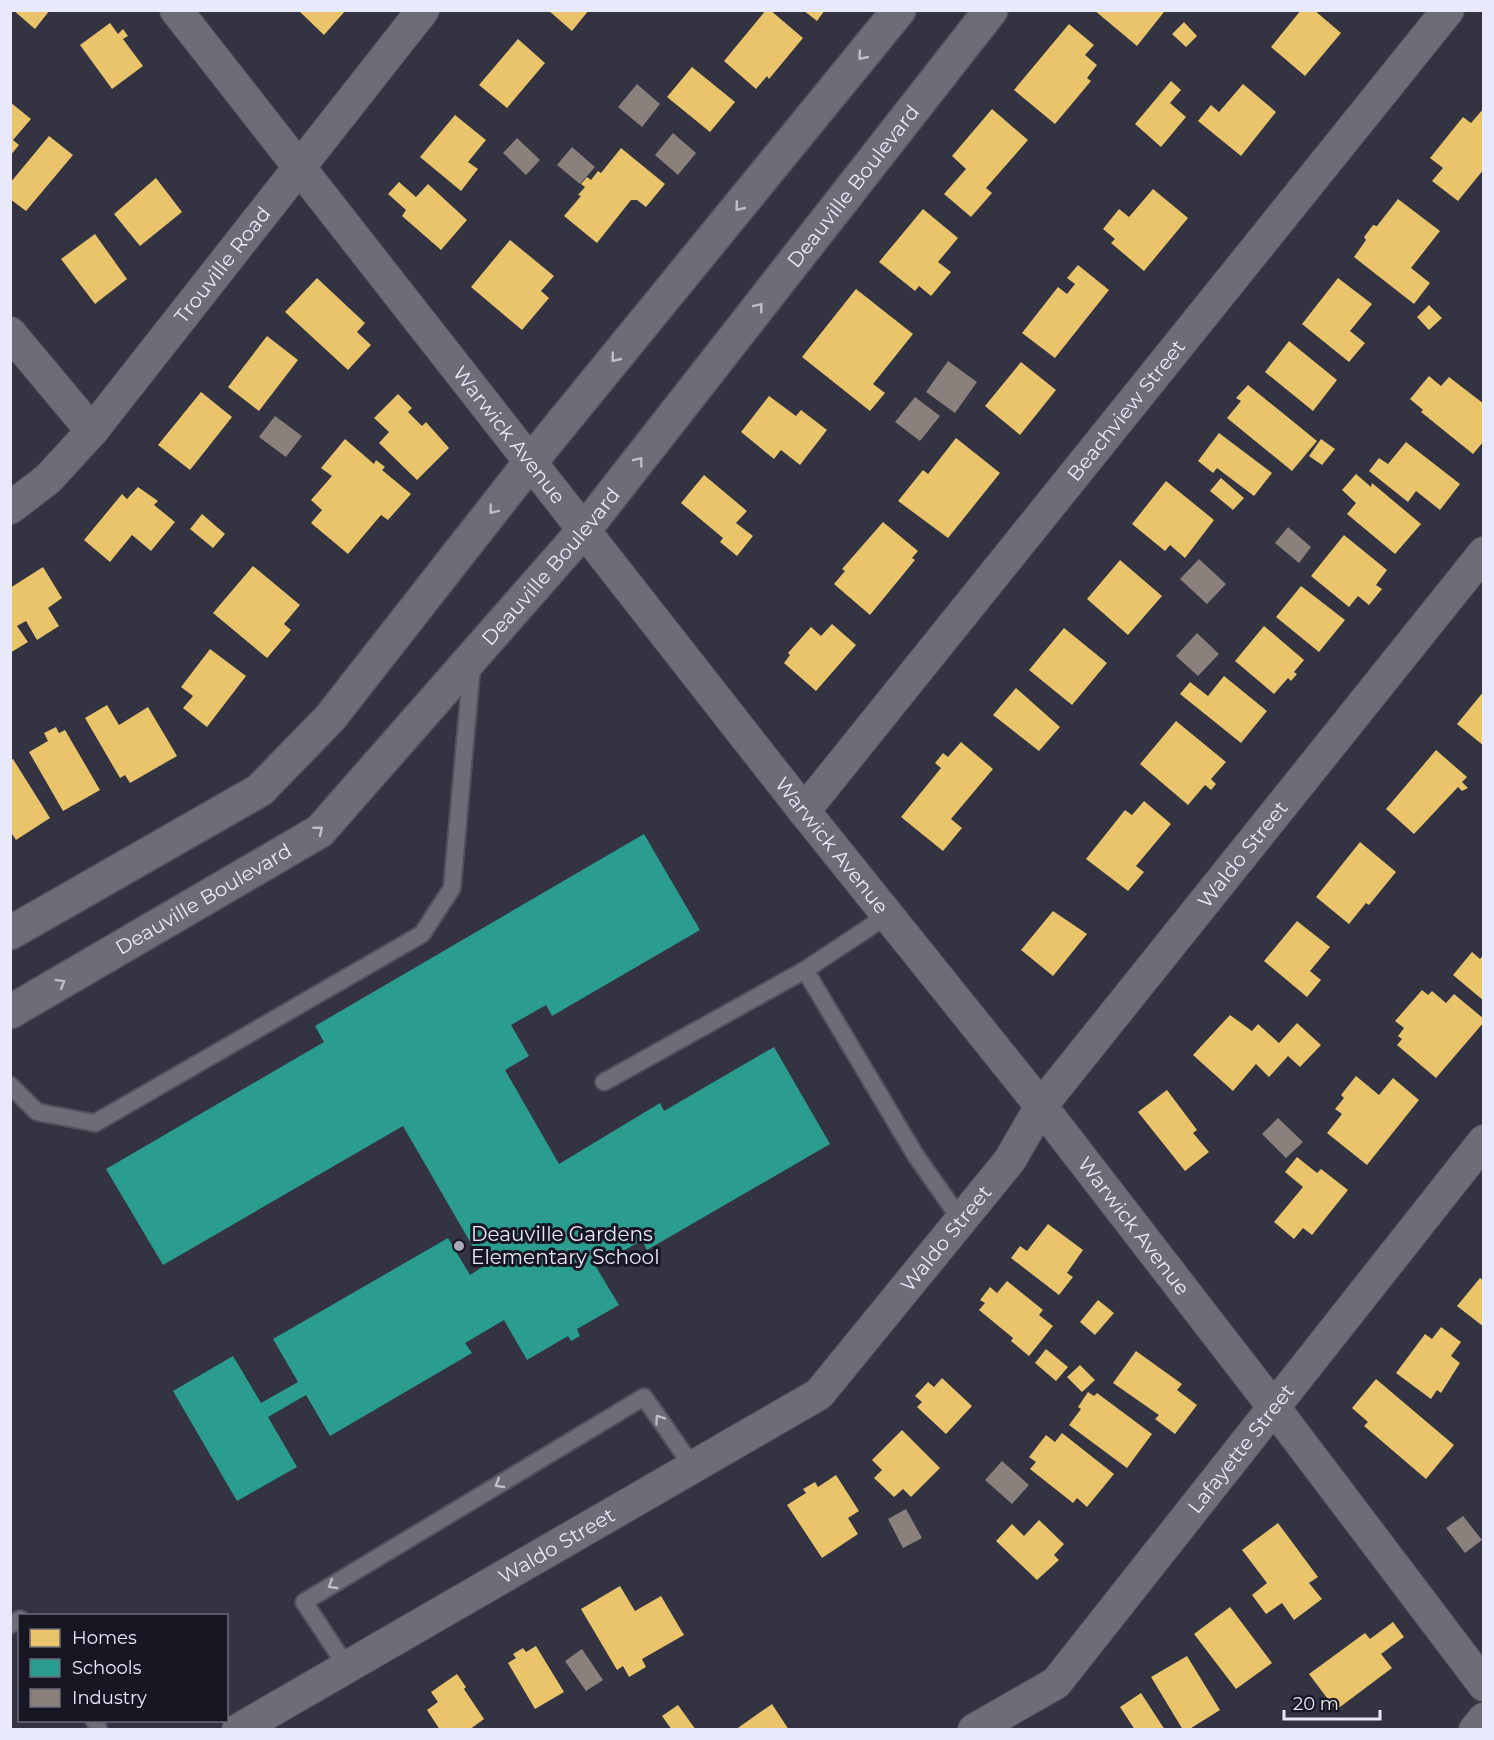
<svg xmlns="http://www.w3.org/2000/svg" width="1494" height="1740" viewBox="0 0 1494 1740" font-family="Montserrat,sans-serif">
	<style>
		.homes { fill: #e9c46a }
		.schools { fill: #2a9d8f }
		.industry { fill: #8a817c }
		.lines { fill: none; stroke-linecap: round; stroke-linejoin: round }
		.lane-casing { stroke: #51515e; stroke-width: 20 }
		.street-casing { stroke: #51515e; stroke-width: 34 }
		.secondary-casing { stroke: #51515e; stroke-width: 36 }
		.lane { stroke: #6d6d77; stroke-width: 16 }
		.street { stroke: #6d6d77; stroke-width: 32 }
		.secondary { stroke: #6d6d77; stroke-width: 33 }
		.oneway { stroke: #bdbecc }
		.poi-dot { fill: #a9a9b9; stroke: #171723; stroke-width: 2 }
		.labels { text-anchor: middle; dominant-baseline: central; stroke-width: 6; stroke-linejoin: round; paint-order: stroke }
		.street-label { font-size: 20px; fill: #e8e9fa; stroke: #171723 }
		.poi-label { font-size: 20px; fill: #e8e9fa; stroke: #171723; text-anchor: start }
	</style>
	<rect width="100%" height="100%" fill="#333341"/>
	<!-- homes -->
	<path class="homes" d="M 13,10 L 50,10 L 35,29 Z
		M 298,10 L 346,10 L 324,35 Z
		M 548,10 L 589,10 L 572,31 Z
		M 766,10 L 770,10 L 803,38 L 769,79 L 767,76 L 756,89 L 724,61 Z
		M 803,10 L 825,10 L 817,21 Z
		M 1094,10 L 1162,10 L 1164,12 L 1137,46 Z
		M 1301,10 L 1314,10 L 1341,33 L 1305,76 L 1271,47 Z
		M 1184,22 L 1197,36 L 1186,47 L 1172,34 Z
		M 110,23 L 118,34 L 123,29 L 128,36 L 123,39 L 143,66 L 112,89 L 80,45 Z
		M 1069,24 L 1094,45 L 1085,55 L 1097,65 L 1087,78 L 1091,81 L 1055,124 L 1014,90 Z
		M 518,39 L 545,63 L 507,108 L 479,85 Z
		M 692,67 L 735,102 L 710,132 L 667,97 Z
		M 1171,81 L 1181,90 L 1170,103 L 1186,117 L 1161,147 L 1135,124 Z
		M 1243,84 L 1276,112 L 1241,156 L 1198,121 L 1211,105 L 1219,112 Z
		M 10,102 L 31,119 L 13,140 L 19,145 L 10,156 Z
		M 1484,108 L 1484,169 L 1458,201 L 1432,181 L 1443,168 L 1430,158 L 1463,117 L 1471,123 Z
		M 992,109 L 1028,140 L 986,188 L 992,193 L 971,217 L 944,194 L 966,169 L 952,156 Z
		M 455,115 L 486,140 L 468,162 L 478,169 L 461,191 L 420,157 Z
		M 49,136 L 73,155 L 26,211 L 10,199 L 10,183 Z
		M 621,148 L 665,184 L 646,207 L 637,200 L 631,200 L 597,243 L 564,216 L 581,196 L 578,195 L 585,187 L 581,184 L 587,177 L 591,180 L 598,171 L 601,173 Z
		M 156,178 L 182,212 L 140,246 L 114,214 Z
		M 399,182 L 416,197 L 428,184 L 467,220 L 441,250 L 402,216 L 406,210 L 388,194 Z
		M 1153,189 L 1188,218 L 1144,271 L 1111,243 L 1115,239 L 1103,229 L 1119,209 L 1129,217 Z
		M 1398,199 L 1440,231 L 1411,268 L 1430,283 L 1414,304 L 1354,257 L 1366,240 L 1364,237 L 1373,225 L 1377,226 Z
		M 923,209 L 958,238 L 938,262 L 951,272 L 931,296 L 919,286 L 915,291 L 879,262 Z
		M 95,234 L 127,279 L 95,304 L 61,259 Z
		M 510,240 L 554,276 L 541,291 L 549,298 L 522,330 L 471,287 Z
		M 1078,265 L 1109,290 L 1055,358 L 1022,333 L 1058,287 L 1067,294 L 1075,284 L 1067,278 Z
		M 317,278 L 365,323 L 357,332 L 371,345 L 348,370 L 285,312 Z
		M 1338,278 L 1372,304 L 1350,331 L 1365,343 L 1349,362 L 1302,324 Z
		M 856,289 L 913,334 L 873,384 L 885,393 L 870,411 L 802,357 Z
		M 1429,305 L 1442,318 L 1429,330 L 1417,317 Z
		M 267,336 L 298,360 L 259,411 L 228,387 Z
		M 1289,341 L 1337,380 L 1313,411 L 1265,372 Z
		M 1021,362 L 1056,390 L 1020,435 L 985,406 Z
		M 1429,376 L 1441,386 L 1449,377 L 1484,404 L 1484,441 L 1473,454 L 1421,412 L 1423,410 L 1410,399 Z
		M 1248,385 L 1317,441 L 1292,471 L 1227,418 L 1241,401 L 1236,398 Z
		M 201,392 L 232,417 L 190,470 L 158,445 Z
		M 398,394 L 412,408 L 408,412 L 422,426 L 426,422 L 449,448 L 417,480 L 379,443 L 389,432 L 374,418 Z
		M 769,396 L 796,416 L 801,410 L 827,430 L 800,465 L 781,450 L 774,459 L 741,432 Z
		M 1219,433 L 1272,473 L 1254,496 L 1217,468 L 1213,473 L 1198,461 Z
		M 956,438 L 1000,473 L 948,538 L 898,501 L 923,470 L 928,474 Z
		M 345,439 L 374,464 L 376,460 L 385,467 L 382,470 L 411,494 L 388,520 L 381,515 L 348,554 L 311,523 L 322,510 L 311,500 L 332,476 L 321,468 Z
		M 1321,439 L 1335,449 L 1322,465 L 1309,456 Z
		M 1406,442 L 1460,484 L 1440,510 L 1416,491 L 1408,502 L 1369,471 L 1379,458 L 1388,464 Z
		M 1356,474 L 1371,487 L 1372,483 L 1421,524 L 1395,554 L 1347,514 L 1356,503 L 1342,490 Z
		M 704,475 L 747,511 L 736,523 L 753,536 L 737,556 L 720,542 L 723,538 L 681,503 Z
		M 1221,478 L 1244,498 L 1233,510 L 1210,491 Z
		M 1166,481 L 1214,520 L 1185,558 L 1170,545 L 1165,551 L 1132,524 Z
		M 138,487 L 158,501 L 154,505 L 175,522 L 151,551 L 132,535 L 110,562 L 84,540 L 122,494 L 127,499 Z
		M 202,514 L 225,534 L 213,548 L 190,529 Z
		M 883,522 L 918,551 L 912,558 L 915,560 L 870,615 L 834,584 L 845,571 L 842,569 Z
		M 1344,535 L 1387,570 L 1376,585 L 1382,589 L 1369,605 L 1358,596 L 1349,607 L 1311,576 Z
		M 1120,560 L 1162,596 L 1128,635 L 1087,599 Z
		M 253,566 L 300,605 L 284,624 L 291,630 L 267,658 L 213,613 Z
		M 43,567 L 62,598 L 48,608 L 59,626 L 37,640 L 26,621 L 17,626 L 28,642 L 10,653 L 10,588 Z
		M 1301,586 L 1345,620 L 1319,652 L 1276,617 Z
		M 832,624 L 856,645 L 816,691 L 784,663 L 790,655 L 788,653 L 811,627 L 821,636 Z
		M 1264,626 L 1304,660 L 1294,672 L 1297,674 L 1291,681 L 1288,678 L 1274,694 L 1235,661 Z
		M 1064,628 L 1107,663 L 1072,705 L 1029,670 Z
		M 210,649 L 246,676 L 207,727 L 183,708 L 193,696 L 181,687 Z
		M 1224,676 L 1267,711 L 1241,743 L 1180,694 L 1190,682 L 1208,696 Z
		M 1016,688 L 1060,727 L 1039,751 L 993,715 Z
		M 1484,691 L 1484,746 L 1457,724 Z
		M 107,705 L 119,725 L 148,707 L 177,756 L 130,783 L 125,775 L 120,778 L 85,718 Z
		M 1176,721 L 1226,762 L 1211,779 L 1216,784 L 1211,790 L 1205,785 L 1188,805 L 1140,764 Z
		M 56,727 L 59,733 L 65,730 L 100,790 L 63,811 L 29,752 L 48,741 L 44,733 Z
		M 961,742 L 993,769 L 951,819 L 962,828 L 943,851 L 901,817 L 941,768 L 935,763 L 943,753 L 948,757 Z
		M 1436,750 L 1467,777 L 1462,782 L 1468,788 L 1462,791 L 1458,787 L 1414,834 L 1386,809 Z
		M 13,759 L 50,818 L 16,840 L 10,831 L 10,760 Z
		M 1144,801 L 1171,824 L 1136,866 L 1144,872 L 1128,891 L 1086,859 L 1125,810 L 1132,815 Z
		M 1360,842 L 1396,872 L 1369,905 L 1366,903 L 1349,924 L 1316,897 Z
		M 1053,911 L 1087,934 L 1053,976 L 1021,950 Z
		M 1297,921 L 1330,947 L 1310,971 L 1321,980 L 1307,997 L 1264,961 Z
		M 1472,952 L 1480,959 L 1484,954 L 1484,1001 L 1453,975 Z
		M 1422,990 L 1428,995 L 1432,991 L 1446,1003 L 1454,994 L 1484,1019 L 1484,1022 L 1436,1078 L 1397,1045 L 1402,1039 L 1398,1036 L 1404,1028 L 1395,1021 Z
		M 1230,1015 L 1252,1031 L 1258,1024 L 1279,1043 L 1297,1023 L 1321,1045 L 1300,1067 L 1288,1056 L 1269,1077 L 1256,1064 L 1233,1091 L 1193,1055 Z
		M 1356,1076 L 1379,1095 L 1393,1078 L 1419,1100 L 1367,1165 L 1327,1133 L 1342,1114 L 1335,1109 L 1344,1098 L 1341,1095 Z
		M 1167,1090 L 1197,1130 L 1193,1133 L 1209,1152 L 1185,1171 L 1138,1112 Z
		M 1297,1157 L 1317,1173 L 1321,1169 L 1348,1190 L 1312,1235 L 1303,1228 L 1294,1239 L 1274,1222 L 1303,1187 L 1285,1172 Z
		M 1048,1224 L 1083,1250 L 1067,1273 L 1073,1277 L 1059,1295 L 1011,1258 L 1020,1246 L 1027,1251 Z
		M 1480,1278 L 1484,1281 L 1484,1327 L 1457,1306 Z
		M 1007,1281 L 1043,1310 L 1039,1315 L 1053,1326 L 1029,1356 L 1011,1341 L 1013,1338 L 979,1310 L 985,1303 L 980,1300 L 990,1287 L 997,1293 Z
		M 1098,1300 L 1114,1313 L 1095,1335 L 1080,1322 Z
		M 1441,1327 L 1461,1342 L 1451,1356 L 1460,1363 L 1441,1393 L 1437,1390 L 1431,1399 L 1396,1373 L 1425,1334 L 1432,1339 Z
		M 1046,1349 L 1068,1367 L 1056,1381 L 1035,1363 Z
		M 1136,1351 L 1182,1384 L 1177,1390 L 1197,1405 L 1175,1434 L 1155,1419 L 1159,1415 L 1113,1383 Z
		M 1080,1365 L 1095,1380 L 1082,1392 L 1067,1377 Z
		M 942,1378 L 972,1406 L 946,1434 L 917,1407 L 922,1402 L 915,1396 L 928,1382 L 934,1387 Z
		M 1376,1379 L 1454,1445 L 1426,1479 L 1364,1426 L 1368,1422 L 1352,1408 Z
		M 1088,1392 L 1094,1396 L 1097,1393 L 1152,1434 L 1127,1468 L 1069,1425 L 1081,1409 L 1078,1407 Z
		M 902,1430 L 940,1468 L 911,1497 L 903,1489 L 894,1497 L 874,1478 L 882,1470 L 872,1460 Z
		M 1062,1433 L 1114,1474 L 1087,1507 L 1077,1498 L 1073,1503 L 1030,1469 L 1036,1462 L 1029,1457 L 1046,1435 L 1055,1442 Z
		M 836,1475 L 859,1511 L 848,1518 L 858,1534 L 822,1558 L 787,1505 L 806,1493 L 803,1489 L 815,1482 L 818,1487 Z
		M 1039,1520 L 1064,1544 L 1054,1555 L 1059,1560 L 1037,1580 L 996,1541 L 1012,1524 L 1024,1536 Z
		M 1278,1523 L 1318,1577 L 1309,1583 L 1322,1599 L 1294,1620 L 1282,1603 L 1266,1614 L 1252,1595 L 1267,1583 L 1242,1550 Z
		M 620,1586 L 635,1611 L 661,1596 L 684,1635 L 642,1659 L 646,1667 L 629,1677 L 623,1666 L 617,1670 L 581,1609 Z
		M 1230,1607 L 1272,1663 L 1236,1689 L 1194,1634 Z
		M 1393,1622 L 1404,1637 L 1381,1654 L 1392,1668 L 1336,1710 L 1309,1674 L 1365,1633 L 1370,1639 Z
		M 536,1646 L 564,1692 L 535,1709 L 508,1663 L 516,1658 L 513,1654 L 523,1648 L 526,1652 Z
		M 1187,1656 L 1220,1710 L 1188,1730 L 1183,1730 L 1151,1677 Z
		M 457,1674 L 466,1687 L 464,1689 L 484,1719 L 469,1730 L 440,1730 L 427,1710 L 438,1702 L 431,1692 Z
		M 1141,1693 L 1165,1730 L 1135,1730 L 1120,1707 Z
		M 772,1704 L 789,1730 L 735,1730 Z
		M 678,1705 L 696,1730 L 672,1730 L 662,1716 Z"/>
	<!-- schools -->
	<path class="schools" d="M 644,834 L 700,930 L 552,1016 L 546,1005 L 511,1025 L 529,1056 L 505,1070 L 559,1164 L 660,1103 L 664,1111 L 774,1047 L 830,1144 L 647,1250 L 642,1240 L 596,1267 L 619,1305 L 577,1329 L 580,1336 L 571,1341 L 568,1336 L 527,1360 L 504,1320 L 465,1343 L 472,1353 L 330,1436 L 306,1395 L 268,1417 L 297,1467 L 237,1501 L 173,1391 L 233,1356 L 261,1403 L 298,1382 L 273,1339 L 448,1238 L 470,1275 L 484,1266 L 403,1126 L 163,1265 L 106,1169 L 324,1042 L 315,1026 Z"/>
	<!-- industry -->
	<path class="industry" d="M 637,84 L 660,104 L 642,127 L 618,107 Z
		M 673,133 L 696,153 L 678,175 L 655,155 Z
		M 517,138 L 540,160 L 526,175 L 503,153 Z
		M 572,147 L 595,167 L 580,184 L 557,165 Z
		M 948,361 L 977,382 L 955,413 L 926,392 Z
		M 915,397 L 940,416 L 920,441 L 895,422 Z
		M 275,416 L 302,436 L 286,457 L 259,437 Z
		M 1288,527 L 1311,547 L 1299,563 L 1275,543 Z
		M 1199,559 L 1226,584 L 1207,604 L 1180,579 Z
		M 1197,633 L 1219,654 L 1198,676 L 1176,656 Z
		M 1278,1118 L 1303,1142 L 1286,1158 L 1262,1134 Z
		M 1002,1461 L 1029,1485 L 1012,1504 L 985,1480 Z
		M 906,1509 L 922,1538 L 903,1548 L 888,1519 Z
		M 1463,1516 L 1482,1540 L 1465,1553 L 1446,1528 Z
		M 582,1649 L 603,1680 L 586,1691 L 565,1661 Z"/>
	<g class="lines">
		<!-- lane casing -->
		<g class="lane-casing">
			<path id="lane" d="M 805,970 L 916,1156 L 961,1220
				M 604,1082 L 805,970 L 888,915
				M 10,1085 L 37,1112 L 95,1123 L 422,934 L 452,888 L 472,664
				M 10,1625 L 20,1619
				M 347,1667 L 304,1602 L 644,1397 L 693,1467
				M 94,1720 L 99,1730"/>
		</g>
		<!-- street casing -->
		<g class="street-casing">
			<g id="street">
				<path id="s1" d="M 176,10 L 804,811 L 1041,1106 L 1272,1405 L 1484,1685"/>
				<path d="M 10,333 L 92,431"/>
				<path id="s2" d="M 10,508 L 48,479 L 92,431 L 423,10"/>
				<path id="s3" d="M 804,811 L 1448,10"/>
				<path id="s4" d="M 238,1730 L 819,1394 L 1010,1160 L 1041,1106 L 1484,553"/>
				<path id="s5" d="M 974,1730 L 1056,1683 L 1484,1141"/>
				<path d="M 1475,1730 L 1484,1719"/>
			</g>
		</g>
		<!-- secondary casing -->
		<g class="secondary-casing">
			<g id="secondary">
				<path d="M 10,933 L 260,790 L 330,718 L 532,460 L 899,10"/>
				<path id="s6" d="M 10,1012 L 320,831 L 585,529 L 991,10"/>
			</g>
		</g>
		<!-- lane -->
		<use href="#lane" class="lane"/>
		<!-- street -->
		<use href="#street" class="street"/>
		<!-- secondary -->
		<use href="#secondary" class="secondary"/>
	</g>
	<!-- one-way arrows -->
	<defs><path id="oneway-chevron" d="M-2-3.5L2.5 0L-2 3.5" fill="none" stroke-width="1.6" stroke-linecap="round" stroke-linejoin="round" transform="scale(1.5)"/></defs>
	<g class="oneway">
		<use href="#oneway-chevron" transform="translate(862 56) rotate(129)"/>
		<use href="#oneway-chevron" transform="translate(739 207) rotate(129)"/>
		<use href="#oneway-chevron" transform="translate(759 307) rotate(-52)"/>
		<use href="#oneway-chevron" transform="translate(615 358) rotate(129)"/>
		<use href="#oneway-chevron" transform="translate(639 461) rotate(-52)"/>
		<use href="#oneway-chevron" transform="translate(493 510) rotate(128)"/>
		<use href="#oneway-chevron" transform="translate(319 830) rotate(-39)"/>
		<use href="#oneway-chevron" transform="translate(61 983) rotate(-30)"/>
		<use href="#oneway-chevron" transform="translate(659 1419) rotate(-125)"/>
		<use href="#oneway-chevron" transform="translate(499 1484) rotate(149)"/>
		<use href="#oneway-chevron" transform="translate(332 1585) rotate(149)"/>
	</g>
	<!-- markers -->
	<circle class="poi-dot" cx="459" cy="1246" r="6"/>
	<g class="labels">
		<!-- street labels -->
		<g class="street-label">
			<text stroke="none"><textPath href="#s6" startOffset="1196">Deauville Boulevard</textPath></text>
			<text stroke="none"><textPath href="#s2" startOffset="324">Trouville Road</textPath></text>
			<text stroke="none"><textPath href="#s3" startOffset="514">Beachview Street</textPath></text>
			<text stroke="none"><textPath href="#s1" startOffset="540">Warwick Avenue</textPath></text>
			<text stroke="none"><textPath href="#s6" startOffset="710">Deauville Boulevard</textPath></text>
			<text stroke="none"><textPath href="#s1" startOffset="1062">Warwick Avenue</textPath></text>
			<text stroke="none"><textPath href="#s4" startOffset="1358">Waldo Street</textPath></text>
			<text stroke="none"><textPath href="#s6" startOffset="224">Deauville Boulevard</textPath></text>
			<text stroke="none"><textPath href="#s1" startOffset="1548">Warwick Avenue</textPath></text>
			<text stroke="none"><textPath href="#s4" startOffset="872">Waldo Street</textPath></text>
			<text stroke="none"><textPath href="#s5" startOffset="393">Lafayette Street</textPath></text>
			<text stroke="none"><textPath href="#s4" startOffset="368">Waldo Street</textPath></text>
		</g>
		<!-- poi labels -->
		<g class="poi-label">
			<text x="471" y="1234">Deauville Gardens<tspan x="471" dy="23">Elementary School</tspan></text>
		</g>
	</g>
	<!-- border -->
	<rect width="1494" height="1740" fill="none" stroke="#e8e9fa" stroke-width="24"/>
	<!-- legend -->
	<rect x="18" y="1614" width="210" height="108" fill="#171723" stroke="#6b6b79" stroke-width="1.5"/>
	<rect x="30" y="1629" width="30" height="18" fill="#e9c46a" stroke="#6b6b79" stroke-width="1.5"/>
	<text x="72" y="1644" font-size="18" fill="#e8e9fa">Homes</text>
	<rect x="30" y="1659" width="30" height="18" fill="#2a9d8f" stroke="#6b6b79" stroke-width="1.5"/>
	<text x="72" y="1674" font-size="18" fill="#e8e9fa">Schools</text>
	<rect x="30" y="1689" width="30" height="18" fill="#8a817c" stroke="#6b6b79" stroke-width="1.5"/>
	<text x="72" y="1704" font-size="18" fill="#e8e9fa">Industry</text>
	<!-- scale -->
	<path d="M1284 1710v9h96v-9" fill="none" stroke="#e8e9fa" stroke-width="3"/>
	<text x="1293" y="1710" font-size="18" fill="#e8e9fa" stroke="#171723" stroke-width="4.5" paint-order="stroke">20 m</text>
</svg>
